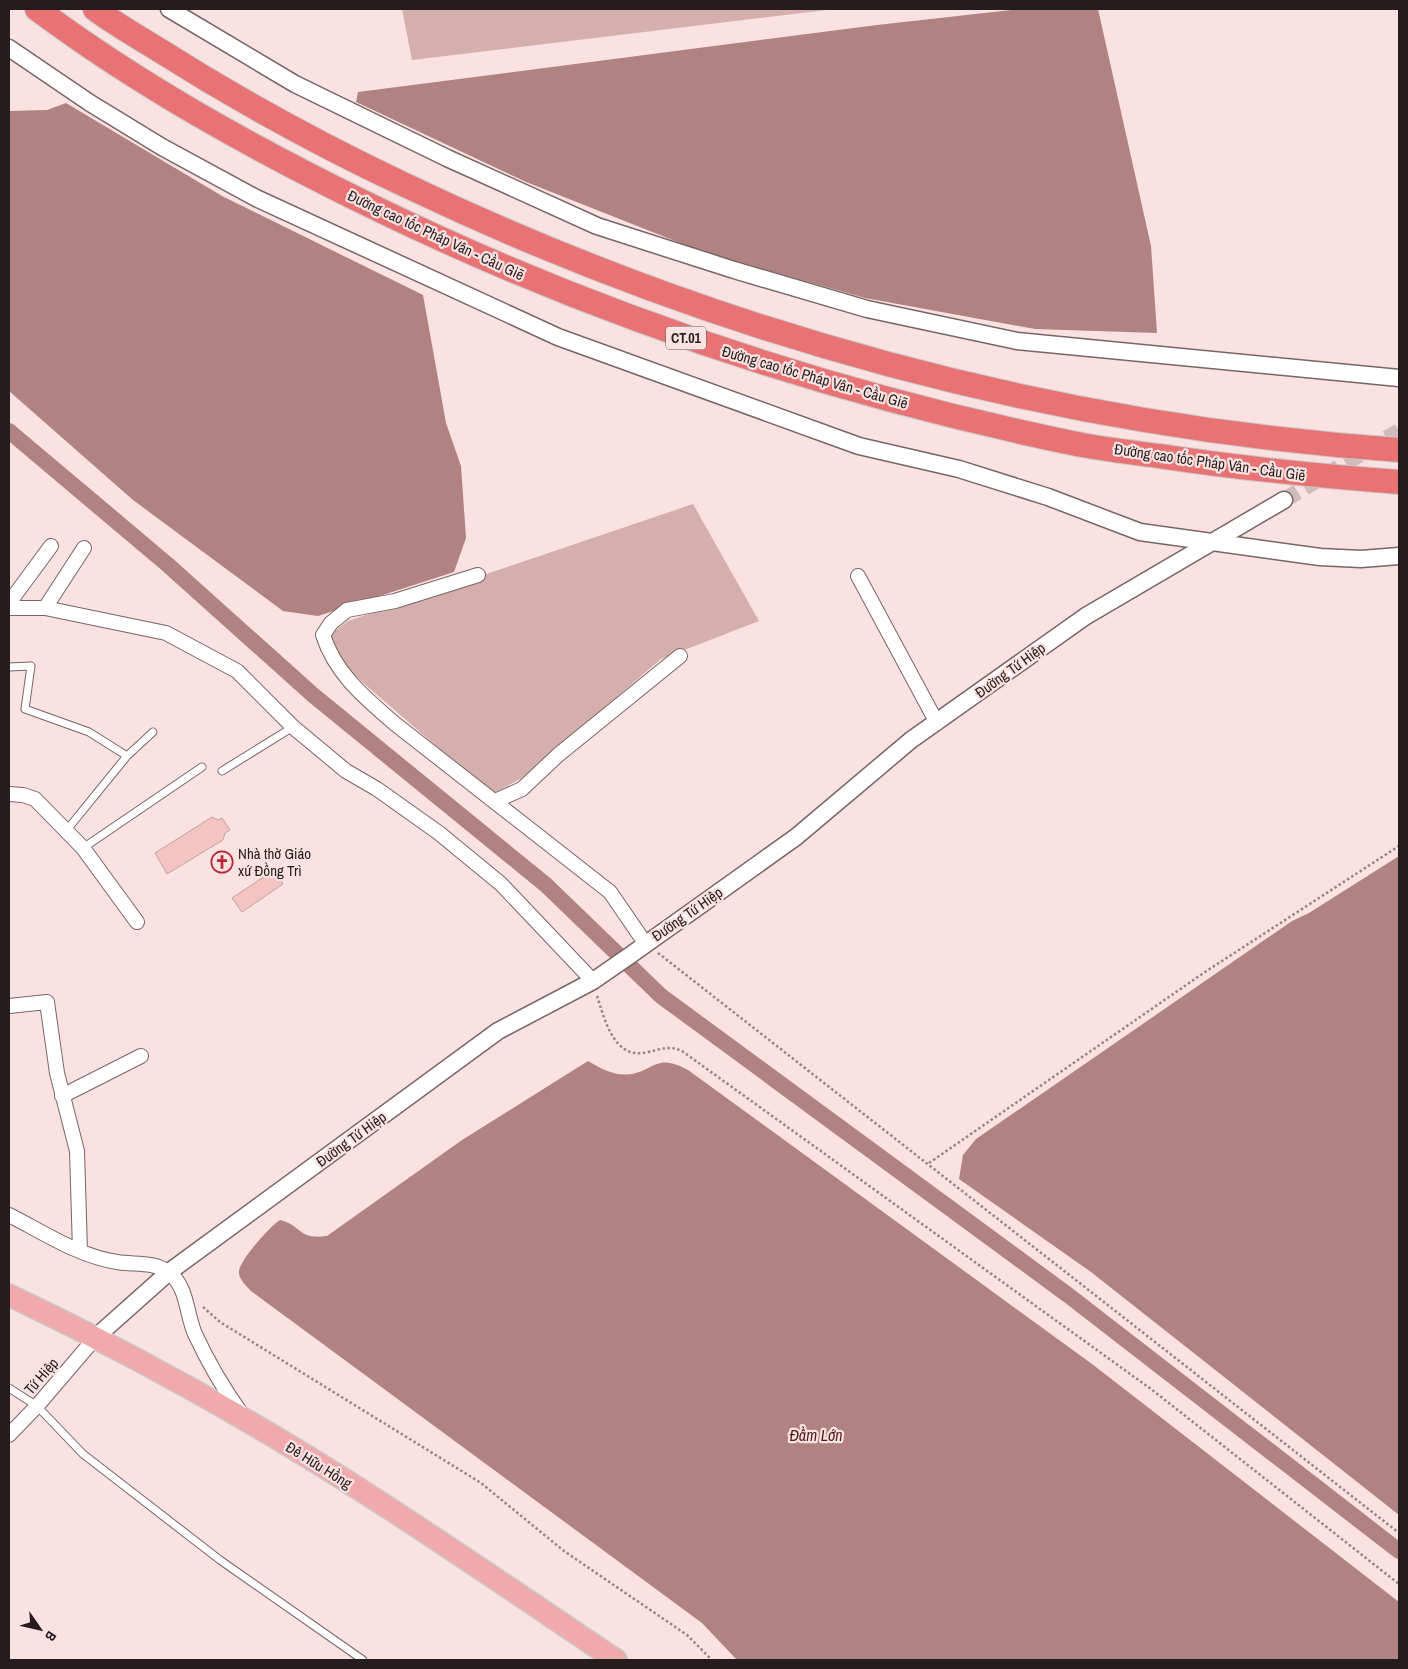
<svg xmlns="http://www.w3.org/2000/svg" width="1408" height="1669" viewBox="0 0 1408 1669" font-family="'Archivo Narrow',sans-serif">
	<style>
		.green { fill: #d5afae }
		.water { fill: #b08281 }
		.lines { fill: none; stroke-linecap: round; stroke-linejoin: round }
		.canal { stroke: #b08281; stroke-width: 16 }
		.building { fill: #f5c3c2; stroke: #baa5a4 }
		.tertiary-tunnel { stroke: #cfbbba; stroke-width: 16; stroke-dasharray: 16 8; stroke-linecap: butt }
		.service-casing { stroke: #786564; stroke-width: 9 }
		.minor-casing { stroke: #786564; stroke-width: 16 }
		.tertiary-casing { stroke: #786564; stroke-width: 19 }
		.primary-casing { stroke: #cbc9c9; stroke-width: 24 }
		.motorway-casing { stroke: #cbc9c9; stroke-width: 26 }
		.path { stroke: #958584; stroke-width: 2.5; stroke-dasharray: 2.5 2.5; stroke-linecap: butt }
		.service { stroke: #fff; stroke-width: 7 }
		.minor { stroke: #fff; stroke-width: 14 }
		.tertiary { stroke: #fff; stroke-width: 16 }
		.primary { stroke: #f1aaac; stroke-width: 21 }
		.motorway { stroke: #e87274; stroke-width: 24 }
		.labels { text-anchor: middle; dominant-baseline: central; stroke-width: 4.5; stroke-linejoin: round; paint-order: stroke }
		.shield { fill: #f9e2e1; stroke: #655858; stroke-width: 1 }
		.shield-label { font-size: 14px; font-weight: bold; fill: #251d1d }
		.street-label { font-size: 15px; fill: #251d1d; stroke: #f9e2e1 }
		.poi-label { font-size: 15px; fill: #251d1d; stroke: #f9e2e1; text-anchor: start }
		.water-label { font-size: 16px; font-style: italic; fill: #51171b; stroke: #f9e2e1 }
	</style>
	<rect width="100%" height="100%" fill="#f9e2e1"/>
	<!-- green -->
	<path class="green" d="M 402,9 L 835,9 L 412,60 Z
		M 693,504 L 759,621 L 661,659 L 522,778 L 492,794 L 339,662 L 328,636 L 348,621 Z"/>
	<!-- water -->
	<path class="water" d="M 1021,9 L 1098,9 L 1151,246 L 1157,333 L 1035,329 L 865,298 L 703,252 L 526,182 L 356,102 L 358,92 L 877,25 Z
		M 66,103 L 222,196 L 423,295 L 446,423 L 461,466 L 466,538 L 454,572 L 318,616 L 283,611 L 133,500 L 9,391 L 9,111 L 47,110 Z
		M 1399,856 L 1399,1515 L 1091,1272 L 959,1179 L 963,1155 L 976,1139 L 1292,921 L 1309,913 Z
		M 588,1061 C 603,1070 618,1078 636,1073 C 645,1071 653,1064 661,1063 C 670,1061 680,1066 688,1070 L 1092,1364 L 1399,1602 L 1399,1660 L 737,1660 L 702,1623 L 251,1291 C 247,1286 238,1279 239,1271 C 240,1260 270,1226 280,1220 C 302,1225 297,1240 327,1236 L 462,1140 Z"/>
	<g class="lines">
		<!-- canal -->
		<path class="canal" d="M 9,431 L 168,565 L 313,695 L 546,885 L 661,996 L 1068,1295 L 1399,1551"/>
	</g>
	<!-- building -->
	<path class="building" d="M 212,817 L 218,820 L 222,818 L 230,830 L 225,833 L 223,840 L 167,874 L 155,853 Z
		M 274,870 L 283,884 L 242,912 L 232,898 Z"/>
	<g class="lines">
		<!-- tertiary-tunnel -->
		<path class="tertiary-tunnel" d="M 1284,500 L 1399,431"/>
		<!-- service casing -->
		<g class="service-casing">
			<path id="service" d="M 9,667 L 31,666 L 25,709 L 89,732 L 127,756
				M 222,771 L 293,727
				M 66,831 L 127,756 L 153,732
				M 83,848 L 202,767
				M 9,1388 L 37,1406 L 83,1454 L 220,1560 L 363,1660"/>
		</g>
		<!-- minor casing -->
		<g class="minor-casing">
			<path id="minor" d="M 478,575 L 395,601 L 347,610 L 331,623 L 323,635 C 335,673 364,697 394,723 L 610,892 L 645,943
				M 858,576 L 937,723
				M 9,603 L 51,546
				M 9,608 L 45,608 L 166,633 L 237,671 L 293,727 L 346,771 L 377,789 L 439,833 L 501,884 L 593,981
				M 45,608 L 84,548
				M 9,794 L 23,795 L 35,799 L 83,848 L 137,922
				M 495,801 L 522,789 L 558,755 L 680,656
				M 9,1006 L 47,1002 L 57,1073 L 77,1151 L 80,1251
				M 62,1096 L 141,1056
				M 9,1215 C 43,1232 78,1256 117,1262 C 134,1265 153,1261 168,1272 C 188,1286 186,1314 195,1334 C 208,1362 223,1388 241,1413
				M 9,1435 L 37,1406 L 96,1337"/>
		</g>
		<!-- tertiary casing -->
		<g class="tertiary-casing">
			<path id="tertiary" d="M 169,9 L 295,84 L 447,158 L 597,226 L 734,270 L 867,309 L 1017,341 L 1399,378
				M 9,48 L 90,103 L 162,147 L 256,198 L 558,337 L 859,446 L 959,469 L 1048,497 L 1140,532 L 1320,557 L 1361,559 L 1399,556
				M 96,1337 L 169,1272 L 498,1031 L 593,981 L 632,954 L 796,837 L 911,740 L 1086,616 L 1284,500"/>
		</g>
		<!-- primary casing -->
		<g class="primary-casing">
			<path id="primary" d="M 9,1295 C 139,1357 266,1428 387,1507 C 464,1557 540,1609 616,1660"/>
		</g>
		<!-- motorway casing -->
		<g class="motorway-casing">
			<path id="motorway" d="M 37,9 C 139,85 251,147 365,203 C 589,313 827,392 1072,443 C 1100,449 1130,452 1159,456 C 1239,468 1318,476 1399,482
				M 95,9 C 115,24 138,37 159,50 C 238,100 320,145 405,185 C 717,334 1053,426 1399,450"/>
		</g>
		<!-- path -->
		<path class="path" d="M 658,953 L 1399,1533
			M 597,996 C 605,1020 614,1061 648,1052 C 663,1049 668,1045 682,1051 L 1151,1389 L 1399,1584
			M 929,1163 L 1205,972 L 1399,846
			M 203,1307 L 220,1322 L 481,1483 L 564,1551 L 687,1635 L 712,1660"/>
		<!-- service -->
		<use href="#service" class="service"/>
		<!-- minor -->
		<use href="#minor" class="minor"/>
		<!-- tertiary -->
		<use href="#tertiary" class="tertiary"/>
		<!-- primary -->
		<use href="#primary" class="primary"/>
		<!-- motorway -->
		<use href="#motorway" class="motorway"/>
	</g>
	<!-- icons -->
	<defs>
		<g id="church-ring" transform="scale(1.125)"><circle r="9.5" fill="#f9e2e1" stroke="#b72638" stroke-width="1.5"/><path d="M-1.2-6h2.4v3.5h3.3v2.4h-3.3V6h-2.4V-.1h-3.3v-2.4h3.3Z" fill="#b72638"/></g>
	</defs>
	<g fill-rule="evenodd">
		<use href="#church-ring" x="222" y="862"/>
	</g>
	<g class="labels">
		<!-- shield labels -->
		<rect class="shield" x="666" y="326.5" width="40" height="23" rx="4"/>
		<g class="shield-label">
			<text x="686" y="338">CT.01</text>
		</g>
		<!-- street labels -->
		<g class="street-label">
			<text transform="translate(436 235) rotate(25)">Đường cao tốc Pháp Vân - Cầu Giẽ</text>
			<text transform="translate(815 377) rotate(16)">Đường cao tốc Pháp Vân - Cầu Giẽ</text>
			<text transform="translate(1210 462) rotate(8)">Đường cao tốc Pháp Vân - Cầu Giẽ</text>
			<text transform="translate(1010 670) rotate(-36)">Đường Tứ Hiệp</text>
			<text transform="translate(687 914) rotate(-35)">Đường Tứ Hiệp</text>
			<text transform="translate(351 1139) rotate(-36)">Đường Tứ Hiệp</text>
			<text transform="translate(41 1376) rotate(-49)">Tứ Hiệp</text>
			<text transform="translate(319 1465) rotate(32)">Đê Hữu Hồng</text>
		</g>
		<!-- poi labels -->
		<g class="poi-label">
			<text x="238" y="853">Nhà thờ Giáo<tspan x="238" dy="17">xứ Đồng Trì</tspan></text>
		</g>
		<!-- water labels -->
		<g class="water-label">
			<text x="816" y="1435">Đầm Lớn</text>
		</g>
	</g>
	<!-- border -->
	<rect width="1408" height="1669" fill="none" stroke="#251d1d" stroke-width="20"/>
	<!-- north arrow -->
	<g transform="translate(40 1629) rotate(124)" stroke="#f9e2e1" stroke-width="4" paint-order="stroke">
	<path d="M0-4L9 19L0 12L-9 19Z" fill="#251d1d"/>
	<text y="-8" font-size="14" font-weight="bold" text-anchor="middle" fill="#251d1d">B</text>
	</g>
</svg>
